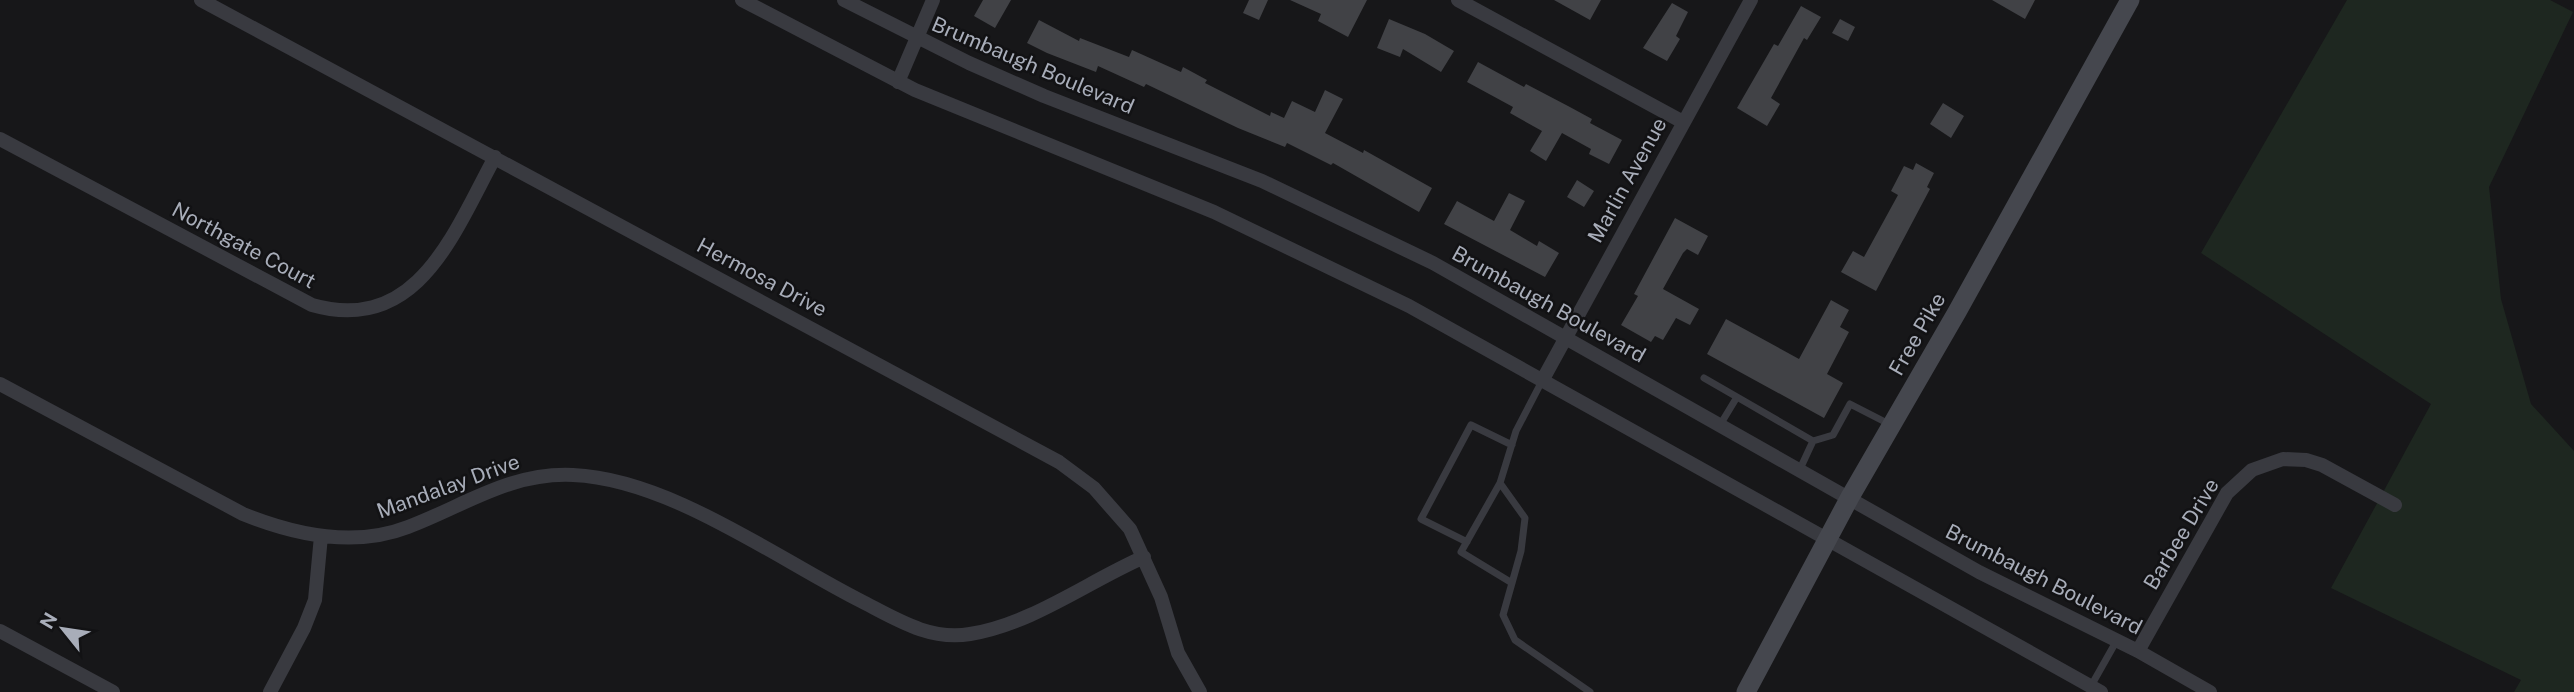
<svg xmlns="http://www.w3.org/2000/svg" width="2574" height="692" viewBox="0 0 2574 692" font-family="'Public Sans',sans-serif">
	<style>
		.green { fill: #1e2720 }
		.building { fill: #414246 }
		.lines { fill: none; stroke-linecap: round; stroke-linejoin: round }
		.service { stroke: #393a40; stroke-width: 7 }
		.minor { stroke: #393a40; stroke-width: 14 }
		.secondary { stroke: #45474e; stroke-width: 19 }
		.labels { text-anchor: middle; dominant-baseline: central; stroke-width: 5; stroke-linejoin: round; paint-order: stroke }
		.street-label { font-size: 21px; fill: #a8adb9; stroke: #121214 }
	</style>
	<rect width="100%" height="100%" fill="#171719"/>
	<!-- green -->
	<path class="green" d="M 2347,0 L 2550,0 L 2573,12 L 2489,187 L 2501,299 L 2531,404 L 2574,451 L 2574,692 L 2514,692 L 2521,680 L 2331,588 L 2431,404 L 2201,253 Z"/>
	<!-- building -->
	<path class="building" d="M 983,0 L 1011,0 L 995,28 L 974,16 Z
		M 1249,0 L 1268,0 L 1259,20 L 1243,13 Z
		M 1290,0 L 1367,0 L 1348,37 L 1318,21 L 1321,14 Z
		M 1554,0 L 1601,0 L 1590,20 Z
		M 1992,0 L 2035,0 L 2025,19 Z
		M 1672,3 L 1688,12 L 1676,36 L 1680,39 L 1667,61 L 1643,48 Z
		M 1801,6 L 1821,17 L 1807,40 L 1804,38 L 1771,98 L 1780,104 L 1767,126 L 1737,108 L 1774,44 L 1778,46 Z
		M 1389,19 L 1425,34 L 1454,51 L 1441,72 L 1403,49 L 1400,57 L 1377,48 Z
		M 1840,19 L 1855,27 L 1848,41 L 1832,33 Z
		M 1039,20 L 1079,41 L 1080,38 L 1129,57 L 1132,50 L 1181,72 L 1183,67 L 1207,80 L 1205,83 L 1270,116 L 1271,112 L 1284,118 L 1292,101 L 1315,112 L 1325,90 L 1343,99 L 1325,133 L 1363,153 L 1364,150 L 1432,188 L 1419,212 L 1333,163 L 1331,165 L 1287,143 L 1285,147 L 1238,128 L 1146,84 L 1144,87 L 1098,66 L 1096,72 L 1047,53 L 1027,43 Z
		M 1478,62 L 1524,87 L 1526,84 L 1568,106 L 1592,119 L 1590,123 L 1622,140 L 1609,164 L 1589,154 L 1591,149 L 1562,133 L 1546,161 L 1530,151 L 1542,131 L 1510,113 L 1513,107 L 1467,82 Z
		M 1943,103 L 1964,116 L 1951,138 L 1930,124 Z
		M 1916,163 L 1934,173 L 1927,187 L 1930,189 L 1876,291 L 1841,272 L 1853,251 L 1864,257 L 1898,195 L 1891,191 L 1904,166 L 1913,170 Z
		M 1577,180 L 1594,191 L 1584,207 L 1567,197 Z
		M 1509,193 L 1525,201 L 1510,230 L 1537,246 L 1539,241 L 1559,253 L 1545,277 L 1444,224 L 1457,201 L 1494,221 Z
		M 1675,218 L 1708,236 L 1698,255 L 1687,249 L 1683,253 L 1663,289 L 1699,309 L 1690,325 L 1676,318 L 1663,340 L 1655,336 L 1651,342 L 1621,325 L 1638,296 L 1634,294 Z
		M 1831,300 L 1849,310 L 1840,327 L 1849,332 L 1827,374 L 1843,383 L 1824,418 L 1707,354 L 1726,319 L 1799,359 Z"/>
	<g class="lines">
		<!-- service -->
		<path class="service" d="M 1704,378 L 1737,397
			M 1542,381 L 1516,431 L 1500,483 L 1525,518 L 1521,551 L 1503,615 L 1515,640 L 1590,692
			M 1720,425 L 1737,397 L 1813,441 L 1800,469
			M 1813,441 L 1833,435 L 1850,404 L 1891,425
			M 1500,483 L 1461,552 L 1512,583
			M 1467,542 L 1421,519 L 1471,425 L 1512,445
			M 2091,686 L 2117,640"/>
		<!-- minor -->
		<path class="minor" d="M 201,0 L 1059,462 L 1094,488 L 1130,529 L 1161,597 L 1178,653 L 1200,692
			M 742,0 L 915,90 L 1214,212 L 1409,306 L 2101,692
			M 844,0 L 969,63 L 1044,96 L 1262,181 L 1433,263 L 1979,572 L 2138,651 L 2210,692
			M 1458,0 L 1683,122
			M 898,82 L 933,0
			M 0,139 L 312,305 C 418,335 454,232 495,157
			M 1542,381 L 1751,0
			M 0,384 L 243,514 C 295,535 354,548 408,527 C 464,506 510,472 573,475 C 669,479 776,558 861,601 C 896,619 930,641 970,634 C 1032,624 1087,582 1144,557
			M 0,631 L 113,692
			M 2138,651 L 2227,493 L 2252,470 L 2283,459 L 2306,460 L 2322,465 L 2395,505
			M 270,692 L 304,628 L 315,600 L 321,536"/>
		<!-- secondary -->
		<path class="secondary" d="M 1746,692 L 1850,497 L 1957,312 L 2130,0"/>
	</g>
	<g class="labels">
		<!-- street labels -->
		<g class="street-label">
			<text transform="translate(1033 65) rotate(23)">Brumbaugh Boulevard</text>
			<text transform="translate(1627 180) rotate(-61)">Marlin Avenue</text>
			<text transform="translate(244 245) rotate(28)">Northgate Court</text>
			<text transform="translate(762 277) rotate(28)">Hermosa Drive</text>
			<text transform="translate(1549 304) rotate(29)">Brumbaugh Boulevard</text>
			<text transform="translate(1917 334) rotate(-60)">Free Pike</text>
			<text transform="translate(448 486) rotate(-20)">Mandalay Drive</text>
			<text transform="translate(2181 534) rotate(-59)">Barbee Drive</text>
			<text transform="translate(2044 579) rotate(27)">Brumbaugh Boulevard</text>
		</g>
	</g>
	<!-- north arrow -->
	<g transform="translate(63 629) rotate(300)" stroke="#121214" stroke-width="5" paint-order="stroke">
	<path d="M0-5L12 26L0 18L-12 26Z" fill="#a8adb9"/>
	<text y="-10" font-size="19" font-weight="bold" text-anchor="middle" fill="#a8adb9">N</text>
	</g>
</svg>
